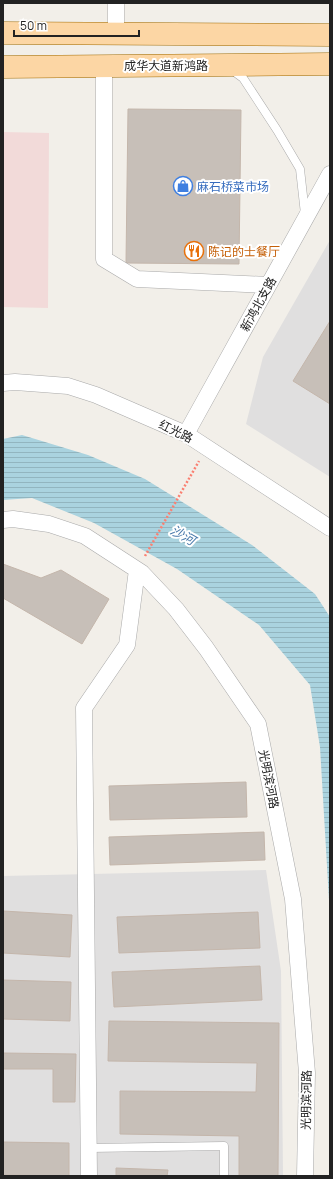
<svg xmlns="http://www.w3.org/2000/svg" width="333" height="1179" viewBox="0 0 333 1179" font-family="Manrope,'Noto Sans SC',sans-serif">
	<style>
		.residential { fill: #e0dfdf }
		.commercial { fill: #f2dad9 }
		.water { fill: url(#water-rules) }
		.building { fill: #c7bfb8; stroke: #c4b6ab }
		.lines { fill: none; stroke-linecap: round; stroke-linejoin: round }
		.lane-casing { stroke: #a9a9a9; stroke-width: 9 }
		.street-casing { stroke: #a9a9a9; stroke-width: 17 }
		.primary-casing { stroke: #a06b00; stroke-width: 23 }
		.path { stroke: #fa8072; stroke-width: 2.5; stroke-dasharray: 2 2; stroke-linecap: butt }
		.lane { stroke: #fff; stroke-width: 8 }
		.street { stroke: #fff; stroke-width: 16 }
		.primary { stroke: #fcd6a4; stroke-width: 22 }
		.labels { text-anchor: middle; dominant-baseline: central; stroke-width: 4; stroke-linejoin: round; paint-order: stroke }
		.street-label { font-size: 12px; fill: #222; stroke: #fff }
		.shop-label { font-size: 12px; fill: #366cbe; stroke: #fff; text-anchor: start }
		.food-label { font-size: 12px; fill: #c56008; stroke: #fff; text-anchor: start }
		.water-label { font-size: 13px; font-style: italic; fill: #4a7aab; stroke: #fff }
	</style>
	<defs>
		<pattern id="water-rules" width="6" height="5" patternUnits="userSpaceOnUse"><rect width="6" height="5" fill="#aad3df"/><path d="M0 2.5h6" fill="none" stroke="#92b5bf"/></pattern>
	</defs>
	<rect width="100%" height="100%" fill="#f2efe9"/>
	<!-- residential -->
	<path class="residential" d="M 330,240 L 330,477 L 246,424 L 263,357 Z
		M 266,870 L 281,971 L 283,1176 L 3,1176 L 3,876 Z"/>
	<!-- commercial -->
	<path class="commercial" d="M 3,132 L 49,133 L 48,308 L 3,307 Z"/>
	<!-- water -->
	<path class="water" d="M 22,435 L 88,455 L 145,479 L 252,545 L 315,594 L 330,617 L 330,917 L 320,747 L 310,685 L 259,625 L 177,569 L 94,523 L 32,498 L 3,500 L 3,439 Z"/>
	<!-- building -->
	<path class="building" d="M 128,109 L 241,110 L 239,264 L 126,263 Z
		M 330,321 L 330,404 L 293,381 Z
		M 3,564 L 41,578 L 61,570 L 109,599 L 82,644 L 3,598 Z
		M 246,782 L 247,817 L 110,820 L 109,786 Z
		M 264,832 L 265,860 L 110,865 L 109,837 Z
		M 3,911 L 72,915 L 70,957 L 3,953 Z
		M 258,912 L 260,948 L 119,953 L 117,917 Z
		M 260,966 L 262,1000 L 114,1007 L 112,972 Z
		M 3,980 L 71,982 L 70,1021 L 3,1019 Z
		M 109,1021 L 279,1023 L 278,1176 L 239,1176 L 239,1136 L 120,1134 L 120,1091 L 256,1092 L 257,1063 L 108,1061 Z
		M 3,1053 L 76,1054 L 75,1102 L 53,1102 L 53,1069 L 3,1069 L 3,1102 Z
		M 3,1142 L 69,1143 L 69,1176 L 3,1175 Z
		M 116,1168 L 168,1170 L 167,1176 L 116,1176 Z"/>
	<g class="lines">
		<!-- lane casing -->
		<g class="lane-casing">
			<path id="lane" d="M 232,70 L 243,78 L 277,130 L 300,169 L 305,214
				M 89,1148 L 224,1146 L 224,1176"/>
		</g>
		<!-- street casing -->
		<g class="street-casing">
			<path id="street" d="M 116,3 L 116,34
				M 104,65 L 104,259 L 137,279 L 268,285
				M 3,383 L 15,382 L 42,384 L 68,386 L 96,395 L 186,434 L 330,528
				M 186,434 L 330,174
				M 3,520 L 13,519 L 49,524 L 85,536 L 142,573 L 176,609 L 206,648 L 258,724 L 293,899 L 307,1073 L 305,1176
				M 89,1176 L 84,708 L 127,645 L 137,570"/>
		</g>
		<!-- primary casing -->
		<g class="primary-casing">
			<path id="primary" d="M 3,33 L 330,35
				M 3,67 L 330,64"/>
		</g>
		<!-- path -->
		<path class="path" d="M 145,556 L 199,461"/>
		<!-- lane -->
		<use href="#lane" class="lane"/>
		<!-- street -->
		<use href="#street" class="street"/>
		<!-- primary -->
		<use href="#primary" class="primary"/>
	</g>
	<!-- icons -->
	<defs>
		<g id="shop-ring" transform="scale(1)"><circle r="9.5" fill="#fff" stroke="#3f7fe0" stroke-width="1.5"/><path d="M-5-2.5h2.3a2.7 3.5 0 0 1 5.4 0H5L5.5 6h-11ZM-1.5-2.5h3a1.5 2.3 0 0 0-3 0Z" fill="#3f7fe0"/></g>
		<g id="restaurant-ring" transform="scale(1)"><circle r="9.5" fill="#fff" stroke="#e8710a" stroke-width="1.5"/><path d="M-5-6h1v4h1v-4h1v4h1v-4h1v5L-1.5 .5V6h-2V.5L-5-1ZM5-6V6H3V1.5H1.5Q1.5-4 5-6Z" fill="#e8710a"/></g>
	</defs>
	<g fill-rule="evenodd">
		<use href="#shop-ring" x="183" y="186"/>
		<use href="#restaurant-ring" x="194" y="251"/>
	</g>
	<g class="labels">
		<!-- street labels -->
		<g class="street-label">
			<text x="166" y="65">成华大道新鸿路</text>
			<text transform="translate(258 304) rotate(-61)">新鸿北支路</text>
			<text transform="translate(176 431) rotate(26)">红光路</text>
			<text transform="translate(269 779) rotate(79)">光明滨河路</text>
			<text transform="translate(306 1100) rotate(-89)">光明滨河路</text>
		</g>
		<!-- shop labels -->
		<g class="shop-label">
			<text x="197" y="186">麻石桥菜市场</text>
		</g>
		<!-- food labels -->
		<g class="food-label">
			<text x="208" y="251">陈记的士餐厅</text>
		</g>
		<!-- water labels -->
		<g class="water-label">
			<text transform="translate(183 535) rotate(29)">沙河</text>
		</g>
	</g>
	<!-- border -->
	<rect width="333" height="1179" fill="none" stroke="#222222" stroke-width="8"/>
	<!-- scale -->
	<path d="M14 30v6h125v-6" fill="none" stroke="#222222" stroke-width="2"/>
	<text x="20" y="30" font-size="12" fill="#222222" stroke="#ffffff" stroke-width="3" paint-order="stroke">50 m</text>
</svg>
